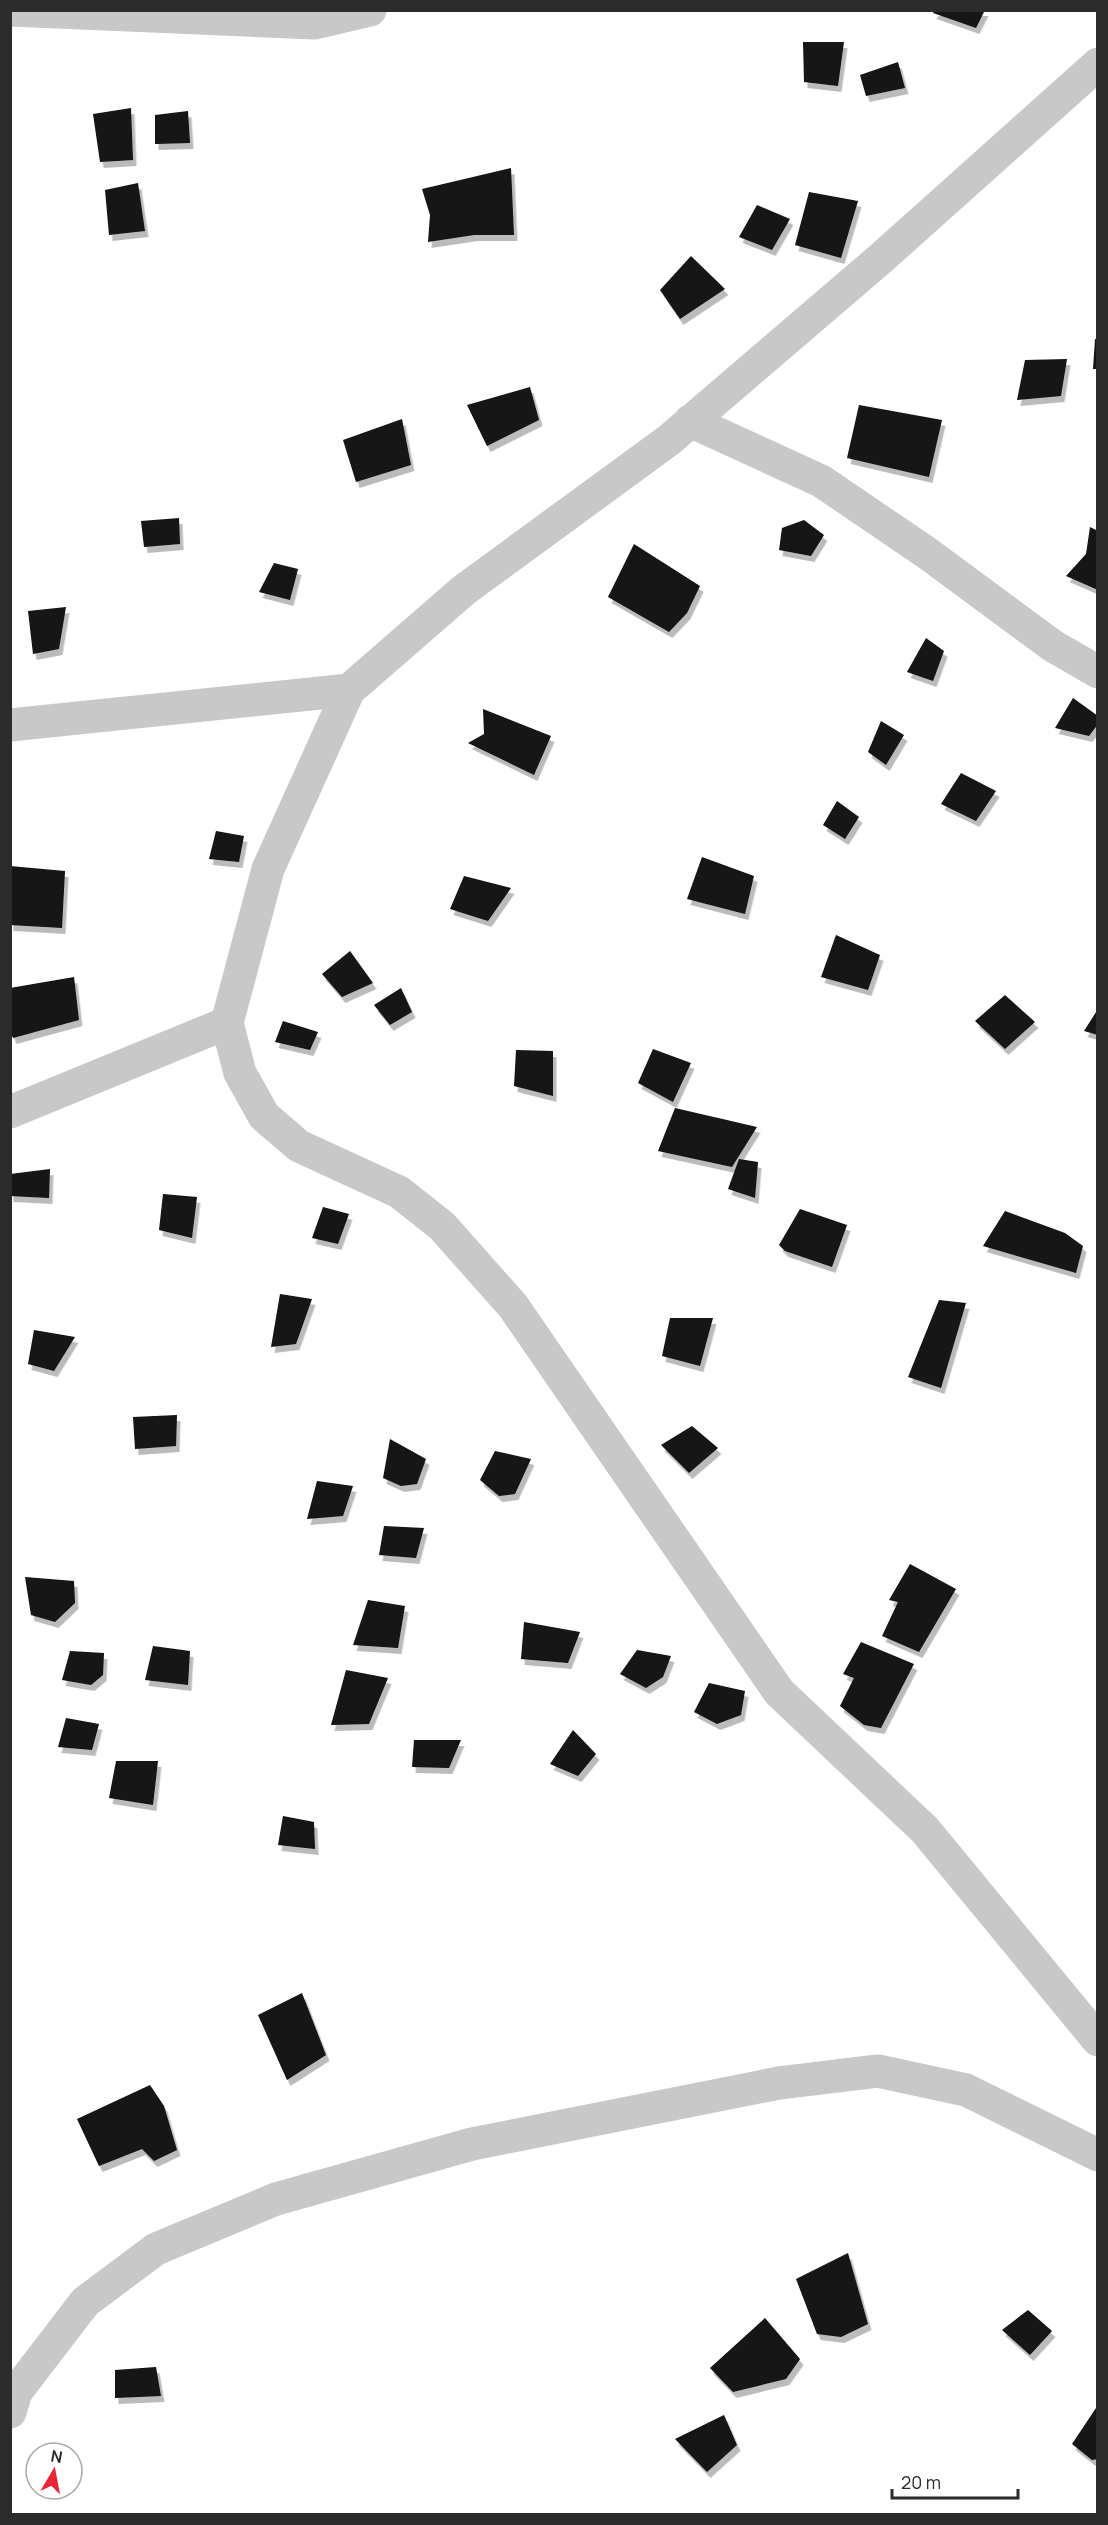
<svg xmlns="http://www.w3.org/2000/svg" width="1108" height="2525" viewBox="0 0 1108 2525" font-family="Manrope,sans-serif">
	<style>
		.building { fill: #121212; filter: url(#shadow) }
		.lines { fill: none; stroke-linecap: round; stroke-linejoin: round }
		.minor { stroke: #c8c8c8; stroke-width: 33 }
	</style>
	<defs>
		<filter id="shadow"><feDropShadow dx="3.5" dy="6" stdDeviation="0" flood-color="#0004"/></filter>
	</defs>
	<rect width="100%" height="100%" fill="#fff"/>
	<!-- building -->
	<path class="building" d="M 935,10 L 985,10 L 976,28 L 933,13 Z
		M 803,42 L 844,42 L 838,86 L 804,82 Z
		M 898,62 L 905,88 L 866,96 L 860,75 Z
		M 131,108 L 133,160 L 100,162 L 93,114 Z
		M 188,111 L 190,143 L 155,144 L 155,115 Z
		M 511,168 L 514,235 L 474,235 L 428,242 L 430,215 L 422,189 Z
		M 138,183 L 145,231 L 109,235 L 105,190 Z
		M 809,192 L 858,201 L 841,258 L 795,245 Z
		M 757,205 L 790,219 L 772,250 L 739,237 Z
		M 691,256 L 725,289 L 680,319 L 660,290 Z
		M 1095,339 L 1098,339 L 1098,369 L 1093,369 Z
		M 1067,359 L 1061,396 L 1017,400 L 1025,360 Z
		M 530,387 L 539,420 L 487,446 L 467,405 Z
		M 859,405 L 942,420 L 929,477 L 847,458 Z
		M 402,419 L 411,465 L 356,482 L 343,440 Z
		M 179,518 L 180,544 L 144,547 L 141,521 Z
		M 804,520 L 824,535 L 811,556 L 779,550 L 782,528 Z
		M 1090,527 L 1098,531 L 1098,590 L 1066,576 L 1086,554 Z
		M 634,544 L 700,586 L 687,613 L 669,632 L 608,597 Z
		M 274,563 L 298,569 L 290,600 L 259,592 Z
		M 66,607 L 59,649 L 33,654 L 28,611 Z
		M 926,638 L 944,651 L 933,681 L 907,672 Z
		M 1073,698 L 1098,716 L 1098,724 L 1089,736 L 1055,728 Z
		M 483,709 L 551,736 L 534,775 L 468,743 L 484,734 Z
		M 881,721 L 904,735 L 886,765 L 868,752 Z
		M 961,773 L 996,791 L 976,821 L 941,804 Z
		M 837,801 L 859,817 L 845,839 L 823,825 Z
		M 216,831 L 244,836 L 239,862 L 209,859 Z
		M 702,857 L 754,876 L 745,914 L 687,899 Z
		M 10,866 L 65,871 L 62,928 L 10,925 Z
		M 464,876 L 511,888 L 488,921 L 450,909 Z
		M 836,935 L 880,955 L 868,990 L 821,977 Z
		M 350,951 L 373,983 L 342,997 L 322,974 Z
		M 74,977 L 79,1020 L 13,1038 L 10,1031 L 10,988 Z
		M 401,988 L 412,1012 L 390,1025 L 374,1005 Z
		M 1005,995 L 1035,1022 L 1005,1049 L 975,1021 Z
		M 1098,1009 L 1098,1035 L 1084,1031 Z
		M 283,1021 L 318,1032 L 310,1050 L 275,1042 Z
		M 653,1049 L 691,1063 L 673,1102 L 638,1083 Z
		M 516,1050 L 553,1051 L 553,1096 L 514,1086 Z
		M 675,1108 L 757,1127 L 732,1167 L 658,1151 Z
		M 739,1159 L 758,1162 L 755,1198 L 728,1189 Z
		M 50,1169 L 49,1198 L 10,1196 L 10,1174 Z
		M 163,1194 L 197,1197 L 192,1238 L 159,1230 Z
		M 323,1207 L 349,1214 L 338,1244 L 312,1238 Z
		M 800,1209 L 847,1225 L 832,1267 L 785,1251 L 779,1245 Z
		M 1005,1211 L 1065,1233 L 1083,1246 L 1076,1273 L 983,1246 Z
		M 280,1294 L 312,1299 L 296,1344 L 271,1347 Z
		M 939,1300 L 966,1303 L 941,1388 L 908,1377 Z
		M 670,1318 L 713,1318 L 700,1366 L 662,1356 Z
		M 34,1330 L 75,1337 L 54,1371 L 28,1364 Z
		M 177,1415 L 176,1446 L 135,1449 L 133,1417 Z
		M 692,1426 L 718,1448 L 689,1473 L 661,1445 Z
		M 390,1439 L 426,1459 L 417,1484 L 401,1486 L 383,1478 Z
		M 495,1451 L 531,1459 L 515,1494 L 499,1496 L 480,1480 Z
		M 317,1481 L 353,1486 L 343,1516 L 307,1519 Z
		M 384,1526 L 424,1528 L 416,1558 L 379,1555 Z
		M 910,1564 L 956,1589 L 919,1652 L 882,1636 L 898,1602 L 889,1600 Z
		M 25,1577 L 74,1581 L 75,1603 L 55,1622 L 31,1615 Z
		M 368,1600 L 405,1606 L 398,1648 L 353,1645 Z
		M 524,1622 L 580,1632 L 568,1663 L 521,1659 Z
		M 861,1642 L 914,1664 L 881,1728 L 864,1725 L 840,1706 L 854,1678 L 843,1674 Z
		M 153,1646 L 190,1651 L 188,1685 L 145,1680 Z
		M 637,1650 L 671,1656 L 663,1677 L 646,1688 L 620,1674 Z
		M 70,1651 L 104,1653 L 103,1675 L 91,1685 L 62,1680 Z
		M 346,1670 L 388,1678 L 369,1724 L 331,1725 Z
		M 709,1683 L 745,1691 L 741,1715 L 717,1724 L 694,1712 Z
		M 66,1718 L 99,1724 L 92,1750 L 58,1747 Z
		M 573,1730 L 596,1754 L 578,1776 L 550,1764 Z
		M 414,1740 L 461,1740 L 449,1768 L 412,1767 Z
		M 116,1761 L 158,1761 L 153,1805 L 109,1798 Z
		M 283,1816 L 314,1822 L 315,1849 L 278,1845 Z
		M 302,1993 L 326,2055 L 287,2080 L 258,2015 Z
		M 150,2085 L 164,2106 L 177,2150 L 154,2161 L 142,2149 L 99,2166 L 77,2119 Z
		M 848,2253 L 868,2324 L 841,2337 L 817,2334 L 796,2279 Z
		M 1028,2310 L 1052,2331 L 1030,2355 L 1002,2330 Z
		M 765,2318 L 800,2359 L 786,2379 L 733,2392 L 710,2368 Z
		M 156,2367 L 161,2396 L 115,2398 L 115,2370 Z
		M 1096,2408 L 1098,2459 L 1092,2460 L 1072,2444 Z
		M 724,2415 L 737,2445 L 707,2472 L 675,2439 Z"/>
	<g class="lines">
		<!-- minor -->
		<path class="minor" d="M 11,10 L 315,23 L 370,10
			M 1098,64 L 879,260 L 669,440 L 464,590 L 349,690 L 268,869 L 227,1023 L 240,1073 L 264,1116 L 299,1146 L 399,1192 L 442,1226 L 513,1306 L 779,1692 L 925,1830 L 1098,2040
			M 690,421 L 821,481 L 927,553 L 1053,646 L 1098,672
			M 10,725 L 349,690
			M 10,1112 L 227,1023
			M 10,2412 L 16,2392 L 85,2302 L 156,2249 L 276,2199 L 472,2144 L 779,2083 L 878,2071 L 966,2090 L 1098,2155"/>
	</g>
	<!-- border -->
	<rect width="1108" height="2525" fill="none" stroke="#2b2b2b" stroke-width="24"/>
	<!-- north arrow -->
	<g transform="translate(54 2471) rotate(10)"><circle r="28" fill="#ffffff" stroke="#aaaaaa" stroke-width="1.5"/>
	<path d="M0-4.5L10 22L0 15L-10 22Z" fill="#ec2435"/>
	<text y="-9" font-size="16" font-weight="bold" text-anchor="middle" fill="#2b2b2b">N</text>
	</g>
	<!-- scale -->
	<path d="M892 2489v9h126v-9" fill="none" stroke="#2b2b2b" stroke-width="3"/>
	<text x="901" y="2489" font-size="18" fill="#2b2b2b" stroke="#ffffff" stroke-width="4.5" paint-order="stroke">20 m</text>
</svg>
